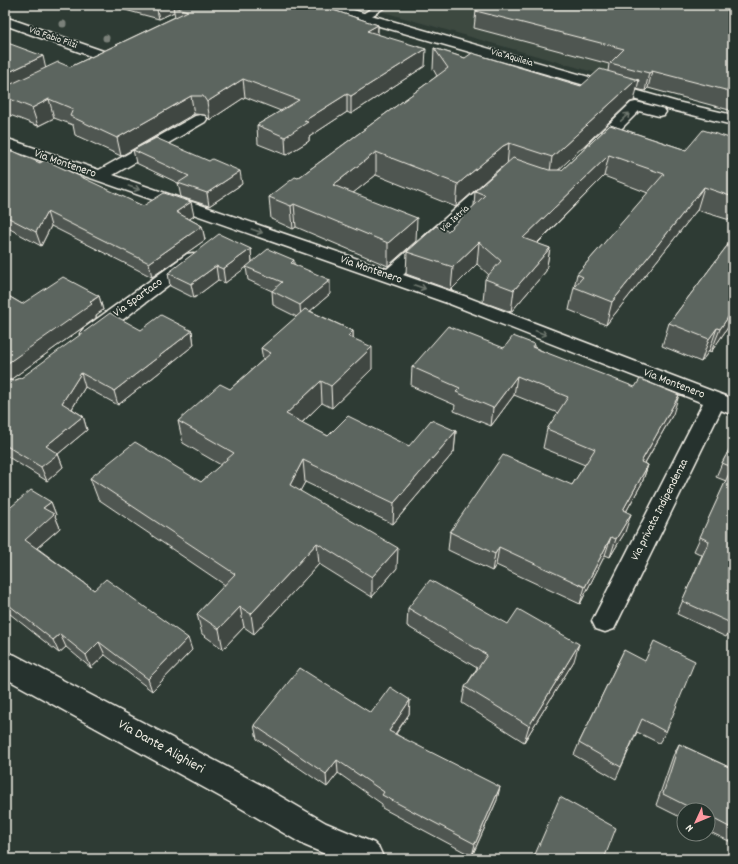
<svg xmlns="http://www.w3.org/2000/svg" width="738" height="864" viewBox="0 0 738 864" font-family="Dekko,sans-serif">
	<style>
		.built { fill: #3c4841 }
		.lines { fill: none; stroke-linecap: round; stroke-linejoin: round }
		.lane-casing { stroke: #f4f1e8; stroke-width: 3 }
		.street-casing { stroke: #f4f1e8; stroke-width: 3 }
		.lane { fill: #26332d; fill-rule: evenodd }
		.street { fill: #26332d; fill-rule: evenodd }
		.tree { fill: #7a8079 }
		.wall { fill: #4f5751; stroke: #f4f1e8 }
		.shaded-wall { fill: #404742; stroke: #f4f1e8 }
		.building { fill: #5c655e; stroke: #f4f1e8 }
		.oneway { stroke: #6e766e }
		.labels { text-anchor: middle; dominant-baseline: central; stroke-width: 3.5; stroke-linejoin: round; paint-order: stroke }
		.far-street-label { font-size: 10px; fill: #f4f1e8; stroke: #26332d }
		.street-label { font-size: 12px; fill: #f4f1e8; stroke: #26332d }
		.near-street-label { font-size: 14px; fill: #f4f1e8; stroke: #26332d }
	</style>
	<rect width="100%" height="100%" fill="#2e3b34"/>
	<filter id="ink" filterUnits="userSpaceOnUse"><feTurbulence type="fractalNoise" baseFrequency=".025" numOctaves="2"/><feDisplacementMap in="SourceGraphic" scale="8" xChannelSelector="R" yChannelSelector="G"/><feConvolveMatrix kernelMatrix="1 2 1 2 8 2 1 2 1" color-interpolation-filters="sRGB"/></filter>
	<g filter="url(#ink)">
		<!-- built -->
		<path class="built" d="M 359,5 L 733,5 L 733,112 Z"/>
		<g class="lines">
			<!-- lane casing -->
			<g class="lane-casing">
				<path id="lane" d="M 377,5 L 388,5 L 367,19 L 361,19 L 359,17 L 361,15 Z"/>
			</g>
			<!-- street casing -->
			<g class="street-casing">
				<path id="street" d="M 294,5 L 315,5 L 328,8 L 353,10 L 677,102 L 733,115 L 733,125 L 668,109 L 348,17 L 328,16 L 296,8 Z
					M 5,17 L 106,52 L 108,55 L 106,58 L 96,58 L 5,25 Z
					M 636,102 L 664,109 L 666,112 L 664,115 L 659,116 L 639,111 L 599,151 L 593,153 L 587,151 L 585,148 L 587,145 L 631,103 Z
					M 200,115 L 205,116 L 207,119 L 205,122 L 113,175 L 387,269 L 490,179 L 496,177 L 502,179 L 504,182 L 502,185 L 403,275 L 464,296 L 733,399 L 733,415 L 721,410 L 614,629 L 605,632 L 596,629 L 592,621 L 703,403 L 450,304 L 5,148 L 5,138 L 99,170 L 195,116 Z
					M 193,253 L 199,254 L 202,258 L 199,262 L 97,339 L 90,341 L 83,339 L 80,334 L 83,329 L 187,254 Z
					M 5,652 L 15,655 L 261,785 L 326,823 L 374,843 L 379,848 L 384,859 L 337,859 L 304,845 L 239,807 L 5,678 Z"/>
			</g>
			<!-- lane -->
			<use href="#lane" class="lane"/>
			<!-- street -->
			<use href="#street" class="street"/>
		</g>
		<!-- trees -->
		<g class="tree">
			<circle cx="63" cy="24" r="3.5"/>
			<circle cx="106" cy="38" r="3.5"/>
		</g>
		<!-- wall -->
		<path class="wall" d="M 109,5 L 318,5 L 378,25 L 378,34 L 425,66 L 351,114 L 347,112 L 309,137 L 309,141 L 286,155 L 258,144 L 257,125 L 281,111 L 245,97 L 210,120 L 205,115 L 194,114 L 121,156 L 75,135 L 73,125 L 54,118 L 38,126 L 5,113 L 5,42 L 46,68 L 70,67 L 175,17 L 174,12 L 159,19 L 110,6 Z
			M 733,5 L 733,111 L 648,88 L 645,91 L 636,89 L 634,101 L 630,102 L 558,170 L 562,170 L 610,125 L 686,150 L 733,139 L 733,221 L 697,210 L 606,325 L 569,310 L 577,274 L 648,193 L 604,176 L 537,244 L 550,248 L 546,271 L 511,312 L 483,302 L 485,279 L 489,275 L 477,264 L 451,290 L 406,274 L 407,252 L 448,231 L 474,206 L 475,191 L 503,167 L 500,168 L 456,207 L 376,175 L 353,193 L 416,241 L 388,266 L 296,227 L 293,229 L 271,219 L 269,197 L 298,178 L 437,76 L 433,69 L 434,48 L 465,58 L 581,86 L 608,71 L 609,64 L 474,28 L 476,11 Z
			M 133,150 L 242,184 L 209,206 L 181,197 L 178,183 L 136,163 Z
			M 5,156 L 40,163 L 143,206 L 194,216 L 189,219 L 202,226 L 205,240 L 152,277 L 51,226 L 41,246 L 10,229 L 8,231 L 5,230 Z
			M 733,238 L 733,320 L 711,352 L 709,351 L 701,362 L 662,346 L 669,323 Z
			M 251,249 L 252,262 L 294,260 L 294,264 L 330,294 L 310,311 L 353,331 L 353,338 L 372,369 L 332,408 L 322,403 L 302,423 L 328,436 L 409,446 L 456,431 L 454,452 L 393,524 L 305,482 L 300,491 L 397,568 L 372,597 L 319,564 L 254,634 L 244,627 L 223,649 L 202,634 L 197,614 L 225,585 L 98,499 L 90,478 L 201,482 L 221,465 L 183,443 L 178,421 L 230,389 L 263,360 L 261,348 L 297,317 L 273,305 L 272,291 L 248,280 L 246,267 L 225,283 L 218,280 L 194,298 L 170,286 L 168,273 Z
			M 5,294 L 22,304 L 99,296 L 103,310 L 96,315 L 96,318 L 10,380 L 13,381 L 21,378 L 141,330 L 192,331 L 194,345 L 118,405 L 85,387 L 72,409 L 83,416 L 87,430 L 58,454 L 63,467 L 47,481 L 5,455 Z
			M 534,344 L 534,347 L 673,414 L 645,463 L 648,465 L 642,483 L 626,512 L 625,532 L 610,557 L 605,555 L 580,604 L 496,565 L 492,571 L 448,550 L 450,532 L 572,485 L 585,465 L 543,448 L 547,429 L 558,413 L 514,395 L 491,426 L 454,411 L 455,405 L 411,386 L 412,367 L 504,348 Z
			M 733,442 L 733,625 L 726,637 L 677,614 L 702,555 L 694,551 L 726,481 L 716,477 L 722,463 Z
			M 51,502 L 56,515 L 55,516 L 60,528 L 37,548 L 94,590 L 192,650 L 152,691 L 105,655 L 91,668 L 66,647 L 59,653 L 5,610 L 5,512 Z
			M 408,608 L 574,661 L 524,742 L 462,703 L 465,687 L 477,668 L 407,626 Z
			M 624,650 L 666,732 L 659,743 L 637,732 L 616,779 L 574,755 L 579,743 Z
			M 410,700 L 409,714 L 396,734 L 497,800 L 472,856 L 382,808 L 382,804 L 338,773 L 327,787 L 257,739 L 254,725 L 371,713 Z
			M 679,744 L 733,769 L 733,843 L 708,831 L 708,810 L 684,810 L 684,819 L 656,805 L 673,756 Z"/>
		<!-- shaded-wall -->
		<path class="shaded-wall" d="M 156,5 L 188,5 L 173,7 L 174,12 L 159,19 Z
			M 378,25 L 377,42 L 367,31 Z
			M 426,49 L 425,66 L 351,114 L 351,96 Z
			M 43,56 L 47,74 L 5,94 L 5,74 Z
			M 652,71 L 648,88 L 645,91 L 649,73 Z
			M 243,79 L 245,97 L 210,120 L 207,102 Z
			M 639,80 L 634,101 L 630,102 L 549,179 L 552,157 L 635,81 Z
			M 347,94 L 347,112 L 309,137 L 309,141 L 286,155 L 285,137 L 304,121 Z
			M 191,96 L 194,114 L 121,156 L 117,138 Z
			M 49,99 L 54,118 L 38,126 L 32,108 Z
			M 509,143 L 507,166 L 500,168 L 456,207 L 458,184 L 503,146 Z
			M 376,152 L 376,175 L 334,208 L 333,185 Z
			M 609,155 L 604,176 L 519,261 L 523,238 Z
			M 240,171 L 242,184 L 209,206 L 207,193 Z
			M 704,187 L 697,210 L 606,325 L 612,302 Z
			M 191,202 L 194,216 L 179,226 L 176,212 Z
			M 294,204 L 296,227 L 293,229 L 291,206 Z
			M 47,212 L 51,226 L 41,246 L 36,232 Z
			M 6,215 L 10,229 L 8,231 L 5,224 Z
			M 417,218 L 416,241 L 388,266 L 388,243 Z
			M 202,226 L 205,240 L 152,277 L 149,263 Z
			M 479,242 L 477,264 L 451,290 L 453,267 Z
			M 550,248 L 546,271 L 511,312 L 514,290 Z
			M 251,249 L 252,263 L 225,283 L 223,269 Z
			M 216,266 L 218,280 L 194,298 L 191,284 Z
			M 330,280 L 330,294 L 301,319 L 300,305 Z
			M 99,296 L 103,310 L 96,315 L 96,318 L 10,380 L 7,384 L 5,378 L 5,365 Z
			M 733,310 L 733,320 L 711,352 L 720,329 Z
			M 717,328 L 709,351 L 701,362 L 709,339 Z
			M 192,331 L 194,345 L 118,405 L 114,391 Z
			M 353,331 L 353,353 L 348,336 Z
			M 372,347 L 372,369 L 332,408 L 331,386 Z
			M 81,373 L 85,387 L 67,417 L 62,403 Z
			M 517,376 L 514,395 L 491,426 L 493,408 Z
			M 321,381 L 322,403 L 288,436 L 286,414 Z
			M 679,395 L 673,414 L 635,480 L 641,462 Z
			M 83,416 L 87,430 L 58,454 L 63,467 L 47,481 L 41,467 L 46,446 Z
			M 456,431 L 454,452 L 393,524 L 394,503 Z
			M 303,460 L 305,482 L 292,506 L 290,485 Z
			M 648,465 L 642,483 L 617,528 L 623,510 Z
			M 51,502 L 56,515 L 55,516 L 60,528 L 31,553 L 25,540 L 43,508 Z
			M 631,514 L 625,532 L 610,557 L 616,539 Z
			M 611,537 L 605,555 L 580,604 L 585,587 Z
			M 317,543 L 319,564 L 254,634 L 251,614 Z
			M 499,547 L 496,565 L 492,571 L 495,554 Z
			M 398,548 L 397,568 L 372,597 L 372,577 Z
			M 240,607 L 244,627 L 223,649 L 219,629 Z
			M 60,634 L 66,647 L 59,653 L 53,640 Z
			M 188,638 L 192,650 L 152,691 L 148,679 Z
			M 99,642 L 105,655 L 91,668 L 86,655 Z
			M 579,644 L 574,661 L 524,742 L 529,726 Z
			M 410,700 L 409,714 L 388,744 L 389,731 Z
			M 337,760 L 338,773 L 327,787 L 326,774 Z
			M 500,787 L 497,800 L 472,856 L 475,844 Z"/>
		<!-- building -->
		<path class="building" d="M 178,5 L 318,5 L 378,25 L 367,31 L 426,49 L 351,96 L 347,94 L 304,121 L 308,122 L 285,137 L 257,125 L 299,100 L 243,79 L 207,102 L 203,96 L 191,96 L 117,138 L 70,116 L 73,109 L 49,99 L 32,108 L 5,97 L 5,87 L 58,62 L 70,67 L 188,11 L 173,7 Z
			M 484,5 L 733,5 L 733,92 L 652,71 L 649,73 L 610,63 L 624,49 L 476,11 Z
			M 5,42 L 43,56 L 5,74 Z
			M 434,48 L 465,58 L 472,53 L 581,86 L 600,69 L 639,80 L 635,81 L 552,157 L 509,143 L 503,146 L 458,184 L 376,152 L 333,185 L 417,218 L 388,243 L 294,204 L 291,206 L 269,197 L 295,177 L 298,178 L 448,68 Z
			M 610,125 L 686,150 L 703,130 L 733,139 L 733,197 L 704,187 L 612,302 L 574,287 L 583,277 L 577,274 L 664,174 L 609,155 L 523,238 L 550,248 L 514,290 L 485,279 L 501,261 L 479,242 L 453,267 L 407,252 L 436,226 L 448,231 L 485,195 L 475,191 L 513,158 L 549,170 L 562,170 Z
			M 156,138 L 209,161 L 212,159 L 240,171 L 207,193 L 178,183 L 189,176 L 133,150 Z
			M 13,151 L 40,163 L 45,160 L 143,206 L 164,193 L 191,202 L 176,212 L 202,226 L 149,263 L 47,212 L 36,232 L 5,216 L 5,156 Z
			M 219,234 L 251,249 L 223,269 L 216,266 L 191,284 L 168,273 Z
			M 733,238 L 733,310 L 720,329 L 717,328 L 709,339 L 669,323 Z
			M 268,249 L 294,260 L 291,263 L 330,280 L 300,305 L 272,291 L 282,282 L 246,267 Z
			M 63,277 L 99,296 L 90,302 L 92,304 L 5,365 L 5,294 L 22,304 Z
			M 305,309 L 353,331 L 348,336 L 372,347 L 331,386 L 321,381 L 286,414 L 328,436 L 348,416 L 409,446 L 431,420 L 456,431 L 394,503 L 303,460 L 290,485 L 398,548 L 372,577 L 317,543 L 251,614 L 240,607 L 219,629 L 197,614 L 235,574 L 90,478 L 135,442 L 201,482 L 234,453 L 178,421 L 220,384 L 230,389 L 271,353 L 261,348 Z
			M 110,313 L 141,330 L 161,315 L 192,331 L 114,391 L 81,373 L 62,403 L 83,416 L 46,446 L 58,454 L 41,467 L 5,445 L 5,379 L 13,381 L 21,378 Z
			M 448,326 L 504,348 L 513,336 L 534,344 L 532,347 L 635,387 L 640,379 L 679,395 L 641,462 L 648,465 L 623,510 L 631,514 L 616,539 L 611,537 L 585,587 L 499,547 L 495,554 L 450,532 L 503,455 L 572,485 L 595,449 L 547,429 L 568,397 L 517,376 L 493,408 L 456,392 L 460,388 L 412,367 Z
			M 733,442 L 733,624 L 682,601 L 709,541 L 700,537 L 732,467 L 722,463 Z
			M 31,490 L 51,502 L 43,508 L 54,514 L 25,540 L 94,590 L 106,579 L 188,638 L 148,679 L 99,642 L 86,655 L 60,634 L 53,640 L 5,602 L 5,512 Z
			M 430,580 L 508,624 L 518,609 L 579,644 L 529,726 L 465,687 L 487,655 L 408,608 Z
			M 654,641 L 695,661 L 666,732 L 642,719 L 621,767 L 579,743 L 624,650 L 645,661 Z
			M 300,668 L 371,713 L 390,687 L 410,700 L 389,731 L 500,787 L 475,844 L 382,795 L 384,792 L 337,760 L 326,774 L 254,725 Z
			M 679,744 L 733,769 L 733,829 L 708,816 L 708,810 L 695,810 L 663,794 Z
			M 560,797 L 616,828 L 604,859 L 533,859 Z"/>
		<!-- one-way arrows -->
		<defs><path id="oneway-shaft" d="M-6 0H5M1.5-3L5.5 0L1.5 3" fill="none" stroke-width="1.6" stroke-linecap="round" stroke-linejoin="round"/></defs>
		<g class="oneway">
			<use href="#oneway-shaft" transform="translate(625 117) rotate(-44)"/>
			<use href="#oneway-shaft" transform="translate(134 188) rotate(19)"/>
			<use href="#oneway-shaft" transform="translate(257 231) rotate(19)"/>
			<use href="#oneway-shaft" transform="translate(420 287) rotate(19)"/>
			<use href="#oneway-shaft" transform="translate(541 333) rotate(21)"/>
		</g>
	</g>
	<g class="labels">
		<!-- far-street labels -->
		<g class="far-street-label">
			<text transform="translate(53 38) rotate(19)">Via Fabio Filzi</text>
			<text transform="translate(512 58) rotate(16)">Via Aquileia</text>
			<text transform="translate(455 219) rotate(-42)">Via Istria</text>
		</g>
		<!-- street labels -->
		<g class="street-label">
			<text transform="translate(65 164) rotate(19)">Via Montenero</text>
			<text transform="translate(371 270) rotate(19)">Via Montenero</text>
			<text transform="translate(138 298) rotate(-36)">Via Spartaco</text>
			<text transform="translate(674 384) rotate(21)">Via Montenero</text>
			<text transform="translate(660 510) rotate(-63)">Via privata Indipendenza</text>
		</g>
		<!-- near-street labels -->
		<g class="near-street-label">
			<text transform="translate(161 747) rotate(29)">Via Dante Alighieri</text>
		</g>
	</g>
	<!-- margin -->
	<rect width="738" height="864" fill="none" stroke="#26332d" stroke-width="20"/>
	<rect x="10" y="10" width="718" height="844" fill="none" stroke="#f4f1e8" stroke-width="1.5" filter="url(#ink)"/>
	<!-- north arrow -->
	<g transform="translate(696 822) rotate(226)"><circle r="19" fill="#26332d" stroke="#787f78"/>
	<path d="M0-3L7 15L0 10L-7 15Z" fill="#ff9aa2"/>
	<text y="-6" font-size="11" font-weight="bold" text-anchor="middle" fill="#f4f1e8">N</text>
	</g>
</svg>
